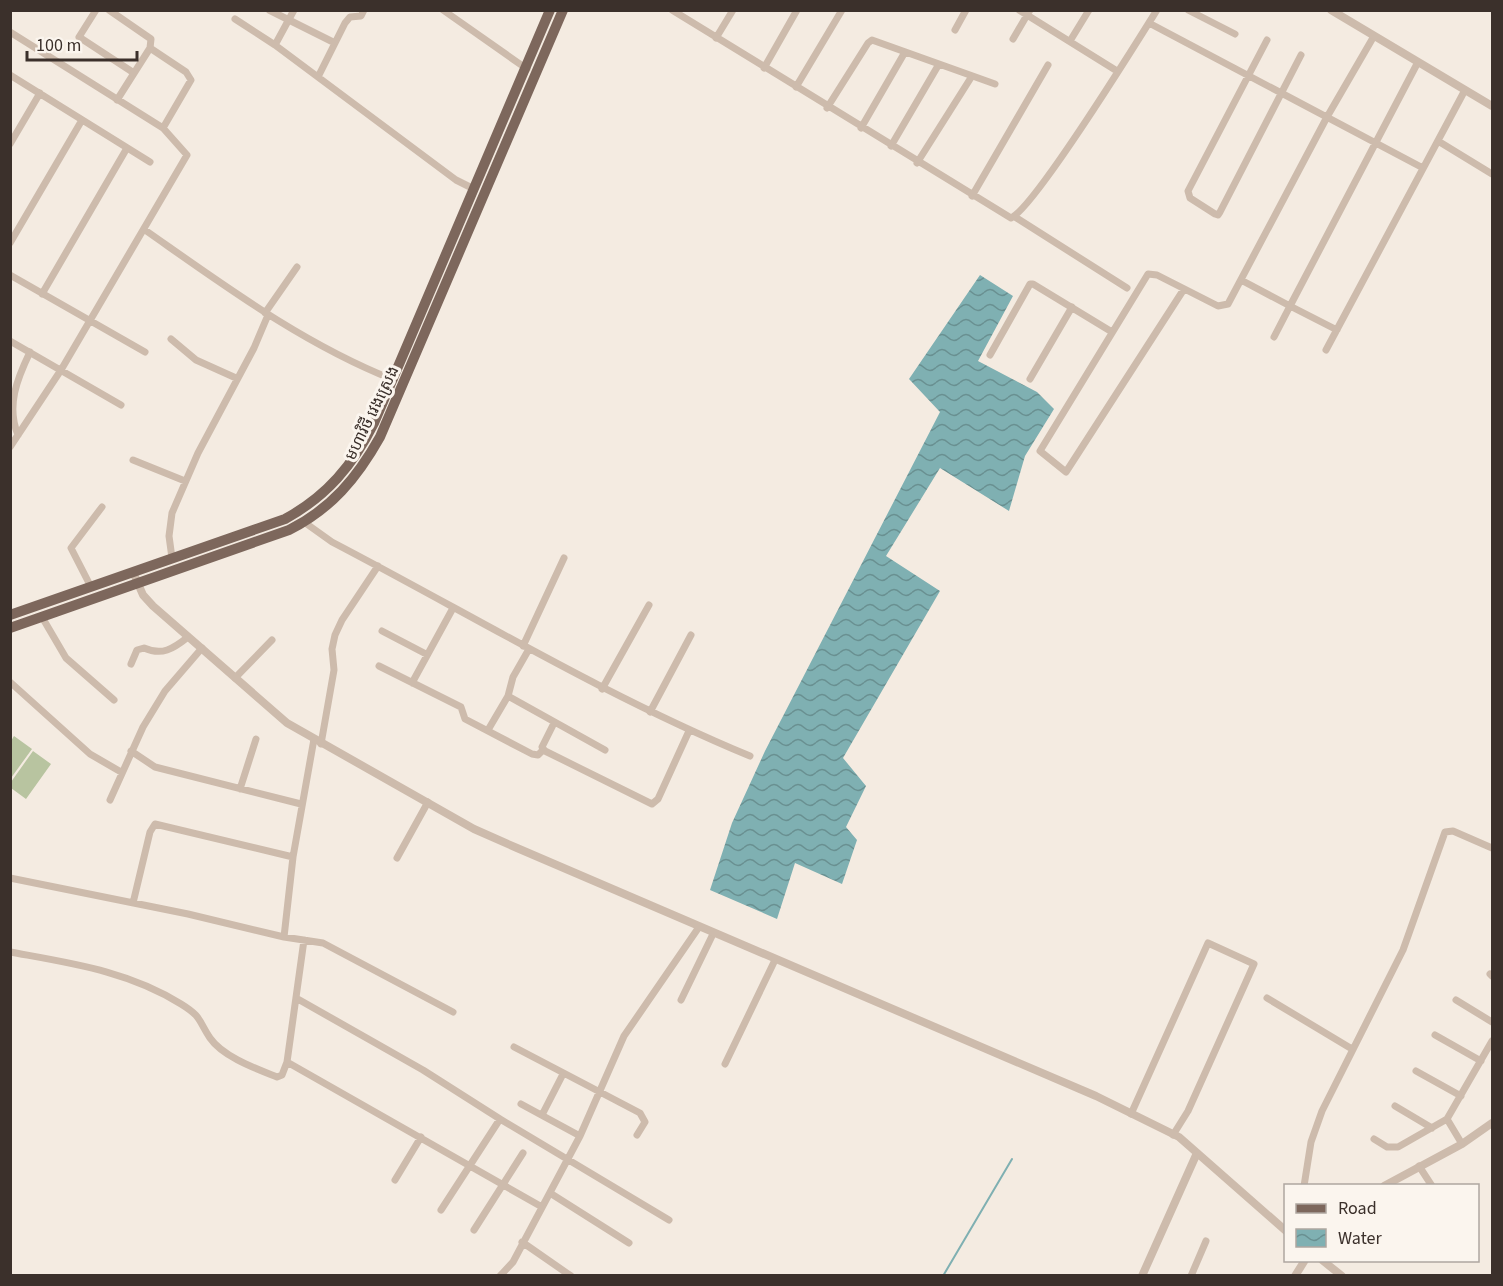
<svg xmlns="http://www.w3.org/2000/svg" width="1503" height="1286" viewBox="0 0 1503 1286" font-family="'Source Sans 3','Noto Sans Khmer',sans-serif">
	<style>
		.pitch { fill: #b8c4a0 }
		.water { fill: url(#water-waves) }
		.lines { fill: none; stroke-linecap: round; stroke-linejoin: round }
		.stream { stroke: #7fb0b2; stroke-width: 2 }
		.minor { stroke: #cdbbac; stroke-width: 7 }
		.tertiary { stroke: #cdbbac; stroke-width: 8 }
		.primary { stroke: #7d675c; stroke-width: 10 }
		.labels { text-anchor: middle; dominant-baseline: central; stroke-width: 6; stroke-linejoin: round; paint-order: stroke }
		.street-label { font-size: 16px; fill: #3b302b; stroke: #fbf5ee }
	</style>
	<defs>
		<pattern id="water-waves" width="16" height="10" patternUnits="userSpaceOnUse" patternTransform="scale(1.5)"><rect width="16" height="10" fill="#7fb0b2"/><path d="M0 5q4-4 8 0t8 0" fill="none" stroke="#699091"/></pattern>
	</defs>
	<rect width="100%" height="100%" fill="#f4ebe1"/>
	<!-- pitch -->
	<path class="pitch" d="M 14,736 L 32,749 L 11,778 L 11,741 Z
		M 33,751 L 51,764 L 26,799 L 11,788 L 11,782 Z"/>
	<!-- water -->
	<path class="water" d="M 980,275 L 1013,296 L 978,361 L 1037,392 L 1054,409 L 1025,456 L 1009,511 L 940,468 L 886,556 L 940,591 L 843,758 L 866,786 L 846,827 L 857,840 L 842,884 L 795,863 L 777,919 L 710,890 L 732,823 L 765,751 L 940,412 L 909,379 Z"/>
	<g class="lines">
		<!-- stream -->
		<path class="stream" d="M 943,1276 L 1012,1159"/>
		<!-- minor -->
		<path class="minor" d="M 96,10 L 79,37 L 134,73
			M 109,10 L 151,39 L 150,48 L 117,100
			M 269,10 L 333,42
			M 443,10 L 527,69
			M 672,10 L 1011,218 C 1034,208 1137,42 1157,10
			M 1019,10 L 1117,71
			M 1188,10 L 1235,34
			M 235,19 L 275,45 L 456,180 L 474,189
			M 1149,23 L 1423,168
			M 955,30 L 966,10
			M 10,32 L 163,128 L 187,155 L 61,370 L 10,447
			M 716,38 L 733,10
			M 1013,39 L 1030,10
			M 1267,40 L 1188,191 L 1190,198 L 1215,214 L 1218,215 L 1220,212 L 1301,55
			M 1070,41 L 1089,10
			M 275,45 L 294,10
			M 150,48 L 186,72 L 191,80 L 163,128
			M 764,68 L 797,10
			M 10,75 L 150,162
			M 318,77 L 345,23 L 350,17 L 361,16 L 364,10
			M 796,87 L 842,10
			M 827,108 L 868,43 L 872,40 L 995,84
			M 861,128 L 905,52
			M 1438,141 L 1492,174
			M 10,144 L 40,93
			M 891,146 L 939,64
			M 917,163 L 972,76
			M 972,196 L 1048,65
			M 1015,217 L 1127,288
			M 145,230 C 225,286 303,344 394,380
			M 10,243 L 82,120
			M 10,275 L 145,352
			M 1241,280 L 1290,306 L 1274,337
			M 1184,289 L 1066,472 L 1040,451 L 1148,274 L 1157,275 L 1218,306 L 1228,304 L 1327,117 L 1374,36
			M 42,294 L 127,148
			M 265,313 L 297,267
			M 1337,330 L 1290,306 L 1418,62
			M 171,339 L 196,360 L 236,378
			M 10,341 L 121,405
			M 1326,350 L 1465,90
			M 990,355 L 1030,284 L 1033,284 L 1112,332
			M 1030,379 L 1072,307
			M 18,435 C 6,406 17,379 30,352
			M 133,460 L 185,481
			M 304,522 L 332,542 C 472,615 605,696 750,756
			M 172,558 L 169,536 L 172,513 L 198,453 L 254,348 L 268,315
			M 91,587 L 71,548 L 102,507
			M 42,617 L 66,658 L 114,700
			M 382,631 L 426,654
			M 523,646 L 564,558
			M 529,649 L 513,677 L 508,696 L 605,750
			M 131,664 L 137,650 L 144,648 C 162,656 173,649 188,637
			M 379,666 L 461,707 L 465,719 L 532,754 L 538,755 L 543,750
			M 235,678 L 272,640
			M 10,682 L 90,754 L 121,772
			M 412,683 L 453,608
			M 602,689 L 649,605
			M 650,712 L 691,635
			M 554,723 L 542,747 L 545,751 L 652,804 L 658,799 L 689,731
			M 488,730 L 508,696
			M 321,744 L 334,670 L 332,649 L 335,635 L 342,620 L 378,566
			M 131,751 L 155,767 L 301,804
			M 240,789 L 256,739
			M 110,800 L 143,727 L 165,691 L 202,648
			M 397,858 L 428,802
			M 10,878 L 188,914 L 284,937 L 323,943 L 453,1012
			M 133,903 L 150,832 L 155,824 L 293,857
			M 284,937 L 293,857 L 314,739
			M 10,952 C 70,963 129,971 181,1004 C 202,1017 198,1020 210,1038 C 223,1057 257,1069 277,1077 L 282,1075 L 287,1062 L 542,1207
			M 1490,974 L 1492,976
			M 296,998 L 423,1070 L 500,1119 L 669,1220
			M 1267,998 L 1352,1049
			M 681,1000 L 713,934
			M 1456,1000 L 1492,1022
			M 1435,1035 L 1481,1061
			M 514,1047 L 640,1113 L 645,1122 L 637,1135
			M 287,1062 L 304,940
			M 725,1064 L 775,960
			M 1416,1071 L 1461,1096
			M 521,1104 L 580,1136
			M 1395,1106 L 1432,1128
			M 1131,1114 L 1208,943 L 1254,964 L 1188,1111 L 1173,1135
			M 542,1115 L 563,1074
			M 1374,1139 L 1387,1147 L 1398,1147 L 1447,1119
			M 1462,1144 L 1447,1119 L 1492,1041
			M 1419,1166 L 1432,1186
			M 395,1180 L 421,1137
			M 1304,1186 L 1311,1142 L 1322,1111 L 1403,950 L 1445,832 L 1453,831 L 1492,848
			M 550,1193 L 629,1243
			M 441,1210 L 500,1119
			M 474,1230 L 523,1153
			M 522,1242 L 571,1276
			M 500,1276 L 513,1262 L 580,1136 L 624,1036 L 699,927
			M 1191,1276 L 1206,1241"/>
		<!-- tertiary -->
		<path class="tertiary" d="M 1331,10 L 1492,106
			M 133,572 L 143,595 L 153,606 L 287,723 L 474,829 L 517,848 L 1096,1096 L 1179,1137 L 1286,1231
			M 1384,1186 L 1462,1144 L 1492,1123
			M 1322,1260 L 1342,1276
			M 1142,1276 L 1197,1153
			M 1295,1276 L 1305,1260"/>
		<!-- primary -->
		<path class="primary" d="M 10,615 L 285,519 C 327,496 353,465 374,423 L 550,10
			M 10,628 L 289,530 C 331,509 357,478 380,437 L 563,10"/>
	</g>
	<g class="labels">
		<!-- street labels -->
		<g class="street-label">
			<text transform="translate(372 413) rotate(-64)">មហាវិថី វេងស្រេង</text>
		</g>
	</g>
	<!-- border -->
	<rect width="1503" height="1286" fill="none" stroke="#3b302b" stroke-width="24"/>
	<!-- legend -->
	<rect x="1284" y="1184" width="195" height="78" fill="#fbf5ee" stroke="#aea6a0" stroke-width="1.5"/>
	<rect x="1296" y="1204" width="30" height="9" fill="#7d675c" stroke="#aea6a0" stroke-width="1.5"/>
	<text x="1338" y="1214" font-size="18" fill="#3b302b">Road</text>
	<rect x="1296" y="1229" width="30" height="18" fill="url(#water-waves)" stroke="#aea6a0" stroke-width="1.5"/>
	<text x="1338" y="1244" font-size="18" fill="#3b302b">Water</text>
	<!-- scale -->
	<path d="M27 51v9h110v-9" fill="none" stroke="#3b302b" stroke-width="3"/>
	<text x="36" y="51" font-size="18" fill="#3b302b" stroke="#fbf5ee" stroke-width="4.5" paint-order="stroke">100 m</text>
</svg>
